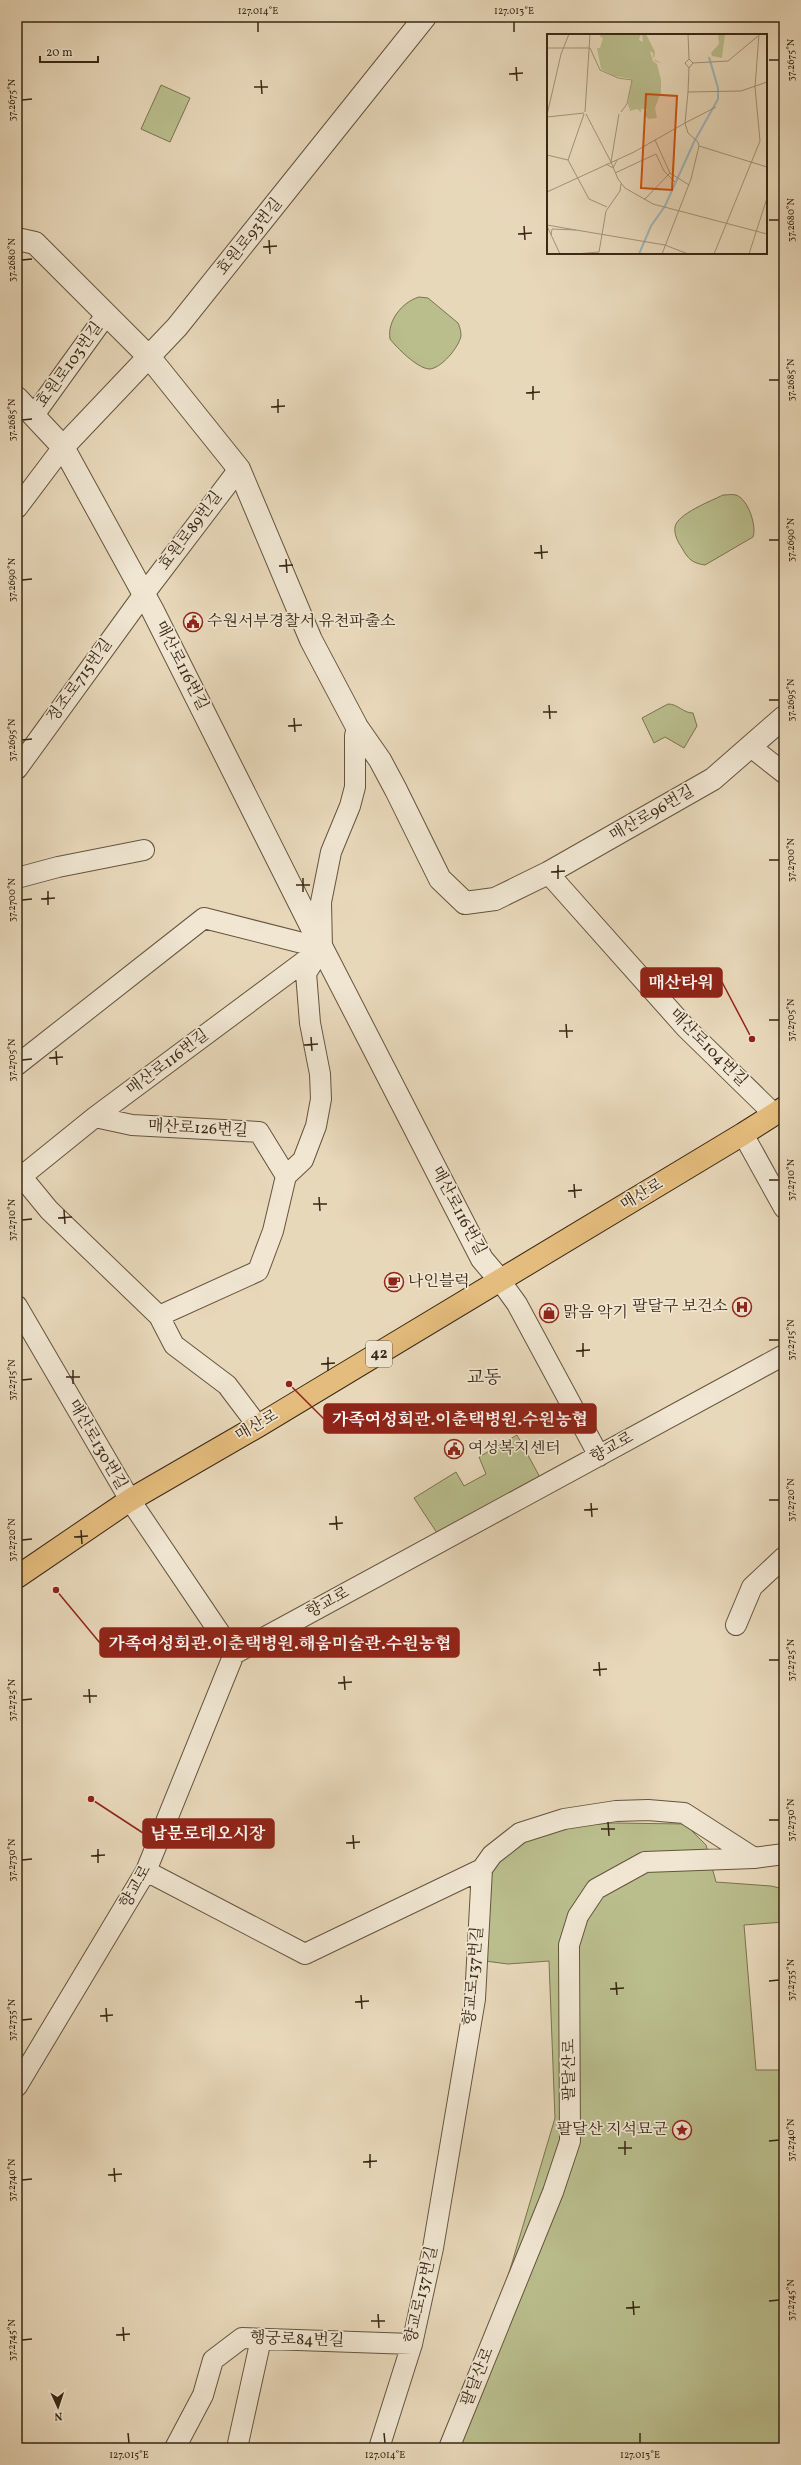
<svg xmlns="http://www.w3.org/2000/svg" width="801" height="2465" viewBox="0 0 801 2465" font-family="Vollkorn,'Noto Serif KR',serif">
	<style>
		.green { fill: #babe8d; stroke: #7a7350 }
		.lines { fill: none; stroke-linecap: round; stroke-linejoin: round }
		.minor-casing { stroke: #65543e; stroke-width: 22 }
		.tertiary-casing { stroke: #65543e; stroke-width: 24 }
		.primary-casing { stroke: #392814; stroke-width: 24 }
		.minor { stroke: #f0e6d2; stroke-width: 20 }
		.tertiary { stroke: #f0e6d2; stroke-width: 22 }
		.primary { stroke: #e4bc7d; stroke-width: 22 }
		.ticks { fill: none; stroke: #392814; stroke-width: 1.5 }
		.labels { text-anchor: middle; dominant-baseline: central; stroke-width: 3.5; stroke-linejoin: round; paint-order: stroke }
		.shield { fill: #f0e6d2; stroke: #70614d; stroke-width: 1 }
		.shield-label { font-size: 15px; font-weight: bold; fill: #392814 }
		.street-label { font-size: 16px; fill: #392814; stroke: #f0e6d2 }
		.poi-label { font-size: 16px; fill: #392814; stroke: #f0e6d2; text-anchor: start }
		.quarter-label { font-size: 18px; fill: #392814; stroke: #f0e6d2 }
		.inset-river { fill: none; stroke: #9eb6bc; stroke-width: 2 }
		.inset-road { fill: none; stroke: #a29278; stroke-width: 1 }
		.view { fill: #ce520d; fill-opacity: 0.15; stroke: #ce520d; stroke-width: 2 }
		.inset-edge { fill: none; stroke: #392814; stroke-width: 2 }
		.leader { fill: none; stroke: #8f2418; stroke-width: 1.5 }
		.callout-dot { fill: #8f2418; stroke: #f0e6d2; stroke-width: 1.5 }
		.callout { fill: #8f2418; stroke: #8f2418; stroke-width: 1.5 }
		.callout-label { font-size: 17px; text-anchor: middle; font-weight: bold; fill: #fff }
		.neatline { fill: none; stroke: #392814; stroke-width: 1.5 }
		.ticks-label { font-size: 10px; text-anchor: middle; fill: #392814 }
	</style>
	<rect width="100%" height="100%" fill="#e8d8ba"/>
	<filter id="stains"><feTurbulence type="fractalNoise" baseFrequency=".005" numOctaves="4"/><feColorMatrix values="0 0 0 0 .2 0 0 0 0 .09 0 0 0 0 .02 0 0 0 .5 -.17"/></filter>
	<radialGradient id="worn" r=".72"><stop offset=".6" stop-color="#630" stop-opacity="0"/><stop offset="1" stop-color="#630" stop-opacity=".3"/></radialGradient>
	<!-- green -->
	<path class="green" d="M 161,85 L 190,98 L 170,142 L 141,129 Z
		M 419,297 L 428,298 L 458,323 C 460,327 461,332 461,336 C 459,347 441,369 429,369 C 417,368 397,348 390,339 C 387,321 402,302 419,297 Z
		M 723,495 C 727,495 732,494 736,495 C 748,499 757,526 753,537 L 705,565 C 692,563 688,559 682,548 C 678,542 674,535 675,527 C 677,514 711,501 723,495 Z
		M 668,704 C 678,704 683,713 693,713 L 697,726 L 684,748 L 665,737 L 654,743 L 642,718 Z
		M 517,1435 L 542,1481 L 441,1539 L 414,1498 L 456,1472 L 464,1486 L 486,1474 L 479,1457 Z
		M 613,1823 L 685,1824 L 706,1845 L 716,1882 L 771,1886 L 784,1889 L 784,1922 L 744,1925 L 756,2070 L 784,2070 L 784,2448 L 457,2448 L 555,2118 L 549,1961 L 508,1964 L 485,1961 L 493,1857 L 521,1840 L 560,1827 Z"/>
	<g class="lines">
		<!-- minor casing -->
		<g class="minor-casing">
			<path id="minor" d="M 34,415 L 106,315
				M 17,508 L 63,447
				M 751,747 L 784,773
				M 17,769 L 144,594 L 239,469
				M 548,873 L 686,1028 L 774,1114
				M 17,878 L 58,867 L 144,850
				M 17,1065 L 204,918 L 322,948
				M 95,1117 L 132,1125 L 259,1132 L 286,1176 L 273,1231 L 258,1271 L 159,1316
				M 743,1134 L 784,1208
				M 17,1171 L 49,1210 L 159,1316 L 174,1345 L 227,1385 L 258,1426
				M 286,1176 L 303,1160 L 316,1126 L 321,1099 L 320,1074 L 310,1023 L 306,973 L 322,948 L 321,902 L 331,852 L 350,806 L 355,787 L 355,736 L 357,727
				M 17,1180 L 95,1117 L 314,954
				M 499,1279 L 517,1304 L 599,1456
				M 17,1306 L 130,1500 L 234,1654
				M 736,1625 L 752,1587 L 784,1557
				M 146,1871 L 305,1954 L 482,1869 L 492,1855 L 520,1833 L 564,1819 L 616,1811 L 648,1810 L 684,1813 L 754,1858
				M 17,2086 L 146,1871 L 234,1654 L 784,1355
				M 175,2448 L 203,2395 L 213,2360 L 242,2338 L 412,2344
				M 237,2448 L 261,2339
				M 379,2448 L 412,2344 L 433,2248 L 475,1999 L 482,1869
				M 449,2448 L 553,2192 L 570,2141 L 569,1945 L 578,1916 L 596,1889 L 645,1862 L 754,1858 L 784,1854"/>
		</g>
		<!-- tertiary casing -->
		<g class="tertiary-casing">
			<path id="tertiary" d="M 17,239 L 35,243 L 150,358 L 239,469 L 311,640 L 357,727 L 380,760 L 396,790 L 440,879 L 465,903 L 495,899 L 548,873 L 713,779 L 784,717
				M 17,398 L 63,447 L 152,609 L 322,948 L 482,1259 L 499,1279
				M 63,447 L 177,327 L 425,17"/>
		</g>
		<!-- primary casing -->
		<g class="primary-casing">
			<path id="primary" d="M 17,1577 L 130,1500 L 258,1426 L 743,1134 L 784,1108"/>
		</g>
		<!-- minor -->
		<use href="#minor" class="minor"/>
		<!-- tertiary -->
		<use href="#tertiary" class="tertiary"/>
		<!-- primary -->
		<use href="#primary" class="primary"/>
	</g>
	<!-- ticks -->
	<path class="ticks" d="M 258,22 L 258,32M 514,22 L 514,32M 769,60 L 779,60M 516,67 L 517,81M 509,74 L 523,73M 261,80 L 262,94M 254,87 L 268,87M 22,100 L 32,99M 769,220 L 779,220M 524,226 L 525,240M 518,234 L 532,233M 269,240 L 270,254M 263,247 L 277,246M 22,260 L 32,259M 769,380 L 779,380M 533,386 L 533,400M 526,393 L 540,392M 278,399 L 278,413M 271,407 L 285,406M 22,420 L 32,419M 769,540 L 779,540M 541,545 L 542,559M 534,553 L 548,552M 286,559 L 287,573M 279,566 L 293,565M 22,580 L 32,579M 769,700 L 779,700M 549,705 L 550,719M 543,712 L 557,712M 294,718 L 295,732M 288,726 L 302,725M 22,740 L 32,739M 769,860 L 779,860M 558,865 L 558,879M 551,872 L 565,871M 303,878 L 303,892M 296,885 L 310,885M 48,891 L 48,905M 41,899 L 55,898M 22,900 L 32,899M 769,1020 L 779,1020M 566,1024 L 567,1038M 559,1031 L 573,1031M 311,1037 L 312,1051M 304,1045 L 318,1044M 56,1051 L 57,1065M 49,1058 L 63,1057M 22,1060 L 32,1059M 769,1180 L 779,1180M 574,1184 L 575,1198M 568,1191 L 582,1190M 319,1197 L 320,1211M 313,1204 L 327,1204M 64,1210 L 65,1224M 58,1218 L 72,1217M 22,1220 L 32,1219M 769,1340 L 779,1340M 583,1343 L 583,1357M 576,1351 L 590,1350M 328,1357 L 328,1371M 321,1364 L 335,1363M 73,1370 L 73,1384M 66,1377 L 80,1377M 22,1380 L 32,1379M 769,1500 L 779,1500M 591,1503 L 592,1517M 584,1510 L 598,1509M 336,1516 L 337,1530M 329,1524 L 343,1523M 81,1530 L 82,1544M 74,1537 L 88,1536M 22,1540 L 32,1539M 769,1660 L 779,1660M 599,1662 L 600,1676M 593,1670 L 607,1669M 344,1676 L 345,1690M 338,1683 L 352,1682M 89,1689 L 90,1703M 83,1696 L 97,1696M 22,1700 L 32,1699M 769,1820 L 779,1820M 608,1822 L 609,1836M 601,1829 L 615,1829M 353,1835 L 354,1849M 346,1843 L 360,1842M 98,1849 L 98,1863M 91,1856 L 105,1855M 22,1860 L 32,1859M 769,1981 L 779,1980M 616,1982 L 617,1995M 610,1989 L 624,1988M 361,1995 L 362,2009M 355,2002 L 369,2001M 106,2008 L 107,2022M 100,2016 L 113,2015M 22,2020 L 32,2019M 625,2141 L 625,2155M 769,2141 L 779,2140M 618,2148 L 632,2148M 370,2154 L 370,2168M 363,2162 L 377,2161M 114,2168 L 115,2182M 108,2175 L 122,2174M 22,2180 L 32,2179M 633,2301 L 634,2315M 769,2301 L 779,2300M 626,2308 L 640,2307M 378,2314 L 379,2328M 371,2321 L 385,2321M 123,2327 L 124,2341M 116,2335 L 130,2334M 22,2340 L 32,2339M 128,2433 L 129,2443M 384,2433 L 385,2443M 640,2433 L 640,2443"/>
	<!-- icons -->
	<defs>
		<g id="civic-ring" transform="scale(1)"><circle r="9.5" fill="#f0e6d2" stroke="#8f2418" stroke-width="1.5"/><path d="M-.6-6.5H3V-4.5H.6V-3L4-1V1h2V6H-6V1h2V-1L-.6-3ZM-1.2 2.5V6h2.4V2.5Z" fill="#8f2418"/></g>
		<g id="cafe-ring" transform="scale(1)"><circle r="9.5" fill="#f0e6d2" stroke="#8f2418" stroke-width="1.5"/><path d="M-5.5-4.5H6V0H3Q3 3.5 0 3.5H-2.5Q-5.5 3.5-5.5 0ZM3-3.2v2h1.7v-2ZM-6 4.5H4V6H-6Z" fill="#8f2418"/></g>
		<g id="hospital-ring" transform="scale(1)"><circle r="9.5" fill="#f0e6d2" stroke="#8f2418" stroke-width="1.5"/><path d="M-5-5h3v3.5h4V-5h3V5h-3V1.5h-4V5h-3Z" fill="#8f2418"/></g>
		<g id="shop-ring" transform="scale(1)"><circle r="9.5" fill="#f0e6d2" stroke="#8f2418" stroke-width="1.5"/><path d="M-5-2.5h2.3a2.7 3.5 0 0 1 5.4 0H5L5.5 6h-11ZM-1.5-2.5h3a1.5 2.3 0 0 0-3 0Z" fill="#8f2418"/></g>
		<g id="sight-ring" transform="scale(1)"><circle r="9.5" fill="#f0e6d2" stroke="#8f2418" stroke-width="1.5"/><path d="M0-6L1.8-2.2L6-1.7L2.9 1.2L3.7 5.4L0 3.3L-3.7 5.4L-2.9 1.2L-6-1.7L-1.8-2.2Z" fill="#8f2418"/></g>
	</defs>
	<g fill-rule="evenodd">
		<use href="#civic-ring" x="193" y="622"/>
		<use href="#cafe-ring" x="394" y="1282"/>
		<use href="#hospital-ring" x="742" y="1307"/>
		<use href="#shop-ring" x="549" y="1313"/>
		<use href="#civic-ring" x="454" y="1449"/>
		<use href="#sight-ring" x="682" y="2130"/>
	</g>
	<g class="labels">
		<!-- shield labels -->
		<rect class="shield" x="366" y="1341" width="26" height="26" rx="3"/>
		<g class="shield-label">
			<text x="379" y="1354">42</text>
		</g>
		<!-- street labels -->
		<g class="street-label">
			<text transform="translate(250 237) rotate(-51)">효원로93번길</text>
			<text transform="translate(70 365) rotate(-54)">효원로103번길</text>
			<text transform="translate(191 531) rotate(-53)">효원로89번길</text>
			<text transform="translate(181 666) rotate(63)">매산로116번길</text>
			<text transform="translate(80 681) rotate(-54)">정조로715번길</text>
			<text transform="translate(652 814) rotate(-30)">매산로96번길</text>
			<text transform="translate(708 1048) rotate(45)">매산로104번길</text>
			<text transform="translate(168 1063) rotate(-37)">매산로116번길</text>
			<text transform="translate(198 1129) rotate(3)">매산로126번길</text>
			<text transform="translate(642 1195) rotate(-31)">매산로</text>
			<text transform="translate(458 1211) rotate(62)">매산로116번길</text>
			<text transform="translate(257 1426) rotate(-30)">매산로</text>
			<text transform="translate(97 1445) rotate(60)">매산로130번길</text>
			<text transform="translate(612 1448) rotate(-29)">향교로</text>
			<text transform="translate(328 1603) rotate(-29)">향교로</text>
			<text transform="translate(136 1887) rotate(-61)">향교로</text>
			<text transform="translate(474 1976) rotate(-85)">향교로137번길</text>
			<text transform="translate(570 2070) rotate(-90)">팔달산로</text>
			<text transform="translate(422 2295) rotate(-77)">향교로137번길</text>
			<text transform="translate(297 2340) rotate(2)">행궁로84번길</text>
			<text transform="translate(478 2377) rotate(-68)">팔달산로</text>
		</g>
		<!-- poi labels -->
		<g class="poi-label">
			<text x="207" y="622">수원서부경찰서 유천파출소</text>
			<text x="408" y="1282">나인블럭</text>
			<text x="728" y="1307" text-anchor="end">팔달구 보건소</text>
			<text x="563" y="1313">맑음 악기</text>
			<text x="468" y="1449">여성복지센터</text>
			<text x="668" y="2130" text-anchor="end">팔달산 지석묘군</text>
		</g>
		<!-- quarter labels -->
		<g class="quarter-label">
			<text x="484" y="1378">교동</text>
		</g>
	</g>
	<!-- overview -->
	<g transform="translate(547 34)">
		<rect width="220" height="220" fill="#e8d8ba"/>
		<path d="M 54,0 L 94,0 L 92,6 L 96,8 L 95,0 L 99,0 L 108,18 L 107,25 L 116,30 L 108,27 L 106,22 L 106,19 L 103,17 L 106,27 L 110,30 L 114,46 L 114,58 L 108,74 L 110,84 L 102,85 L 98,82 L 100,75 L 94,75 L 94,78 L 90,75 L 83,77 L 81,70 L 85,45 L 67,42 L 54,35 L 50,14 L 53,14 L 56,4 L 53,3 ZM 171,0 L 178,0 L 175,24 L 165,22 L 164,19 L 172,10 Z" fill="#babe8d"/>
		<path class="inset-river" d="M 92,220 L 104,192 L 118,172 L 147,108 L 171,65 L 171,54 L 162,23"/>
		<path class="inset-road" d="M 141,0 L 142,25M 0,14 L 43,14M 43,14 L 53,36 L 71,44 L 85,46 L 80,70 L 74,78M 146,29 L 181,27 L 211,2M 142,34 L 146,29 L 142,25M 142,34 L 138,29 L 142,25M 141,58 L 142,34M 38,78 L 43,0M 39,80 L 64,128M 72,80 L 64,128 L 71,145 L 78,154 L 106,170 L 220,200M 0,81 L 14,20 L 22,0M 0,83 L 37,79M 108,106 L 123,139 L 142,151M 152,112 L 220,133M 0,121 L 21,126M 21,126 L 42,165 L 60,173M 21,126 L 37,80M 59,130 L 66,134 L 70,126M 68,139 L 109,120 L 117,137 L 128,148M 0,158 L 87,118 L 138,89 L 141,58 L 194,57 L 220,48M 97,166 L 123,139M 0,191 L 29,196M 0,192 L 13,220M 29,196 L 118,211 L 141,220M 4,201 L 5,195 L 29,196M 29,220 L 52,218 L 59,177 L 73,157 L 74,150M 115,220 L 144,145 L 152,112 L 151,108 L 141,99 L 138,89 L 169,73M 167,220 L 213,107 L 208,53 L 212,0M 202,220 L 220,164"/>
		<path class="view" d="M 99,60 L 130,62 L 125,156 L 94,154 Z"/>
		<rect width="220" height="220" class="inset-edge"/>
	</g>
	<!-- callouts -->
	<path class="leader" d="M752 1039L722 982M289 1384L324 1419M56 1590L100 1643M91 1799L143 1833"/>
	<g class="callout-dot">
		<circle cx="752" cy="1039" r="4"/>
		<circle cx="289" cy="1384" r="4"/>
		<circle cx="56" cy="1590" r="4"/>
		<circle cx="91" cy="1799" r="4"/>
	</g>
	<g class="callout">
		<rect x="641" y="968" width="81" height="29" rx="4"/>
		<rect x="324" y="1404" width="272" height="29" rx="4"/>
		<rect x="100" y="1628" width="359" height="29" rx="4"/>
		<rect x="143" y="1819" width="131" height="29" rx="4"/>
	</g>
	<g class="callout-label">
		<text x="681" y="988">매산타워</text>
		<text x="460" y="1425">가족여성회관.이춘택병원.수원농협</text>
		<text x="280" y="1649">가족여성회관.이춘택병원.해움미술관.수원농협</text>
		<text x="208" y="1839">남문로데오시장</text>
	</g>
	<!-- margin -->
	<rect width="801" height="2465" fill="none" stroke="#e8d8ba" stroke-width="44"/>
	<!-- north arrow -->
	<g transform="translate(58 2407) rotate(177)" stroke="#f0e6d2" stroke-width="3" paint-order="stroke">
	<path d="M0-3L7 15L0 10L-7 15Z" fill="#392814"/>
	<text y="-6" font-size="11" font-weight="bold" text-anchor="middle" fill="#392814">N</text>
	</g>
	<!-- scale -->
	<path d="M40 56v6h58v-6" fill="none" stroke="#392814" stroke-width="2"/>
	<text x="46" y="56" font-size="12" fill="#392814" stroke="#f0e6d2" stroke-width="3" paint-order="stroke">20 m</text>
	<rect x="22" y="22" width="757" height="2421" class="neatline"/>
	<g class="ticks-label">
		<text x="258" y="14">127.014°E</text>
		<text x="514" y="14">127.013°E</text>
		<text transform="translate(790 60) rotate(-90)" y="4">37.2675°N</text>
		<text transform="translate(11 100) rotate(-90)" y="4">37.2675°N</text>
		<text transform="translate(790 220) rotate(-90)" y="4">37.2680°N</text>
		<text transform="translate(11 260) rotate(-90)" y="4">37.2680°N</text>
		<text transform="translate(790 380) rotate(-90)" y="4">37.2685°N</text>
		<text transform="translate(11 420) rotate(-90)" y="4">37.2685°N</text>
		<text transform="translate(790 540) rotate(-90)" y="4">37.2690°N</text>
		<text transform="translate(11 580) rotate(-90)" y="4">37.2690°N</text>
		<text transform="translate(790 700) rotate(-90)" y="4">37.2695°N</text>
		<text transform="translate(11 740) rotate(-90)" y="4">37.2695°N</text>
		<text transform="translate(790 860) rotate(-90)" y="4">37.2700°N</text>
		<text transform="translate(11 900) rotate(-90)" y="4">37.2700°N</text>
		<text transform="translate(790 1020) rotate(-90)" y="4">37.2705°N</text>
		<text transform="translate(11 1060) rotate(-90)" y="4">37.2705°N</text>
		<text transform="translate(790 1180) rotate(-90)" y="4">37.2710°N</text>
		<text transform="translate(11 1220) rotate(-90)" y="4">37.2710°N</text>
		<text transform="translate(790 1340) rotate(-90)" y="4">37.2715°N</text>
		<text transform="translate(11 1380) rotate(-90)" y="4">37.2715°N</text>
		<text transform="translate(790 1500) rotate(-90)" y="4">37.2720°N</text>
		<text transform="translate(11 1540) rotate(-90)" y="4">37.2720°N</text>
		<text transform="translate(790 1660) rotate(-90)" y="4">37.2725°N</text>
		<text transform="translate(11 1700) rotate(-90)" y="4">37.2725°N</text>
		<text transform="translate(790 1820) rotate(-90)" y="4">37.2730°N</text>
		<text transform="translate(11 1860) rotate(-90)" y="4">37.2730°N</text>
		<text transform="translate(790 1980) rotate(-90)" y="4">37.2735°N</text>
		<text transform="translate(11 2020) rotate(-90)" y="4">37.2735°N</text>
		<text transform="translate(790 2140) rotate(-90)" y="4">37.2740°N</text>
		<text transform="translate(11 2180) rotate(-90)" y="4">37.2740°N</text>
		<text transform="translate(790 2300) rotate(-90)" y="4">37.2745°N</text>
		<text transform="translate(11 2340) rotate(-90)" y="4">37.2745°N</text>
		<text x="129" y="2458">127.015°E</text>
		<text x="385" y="2458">127.014°E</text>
		<text x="640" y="2458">127.013°E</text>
	</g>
	<rect width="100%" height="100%" filter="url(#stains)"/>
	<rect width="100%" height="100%" fill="url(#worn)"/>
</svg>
